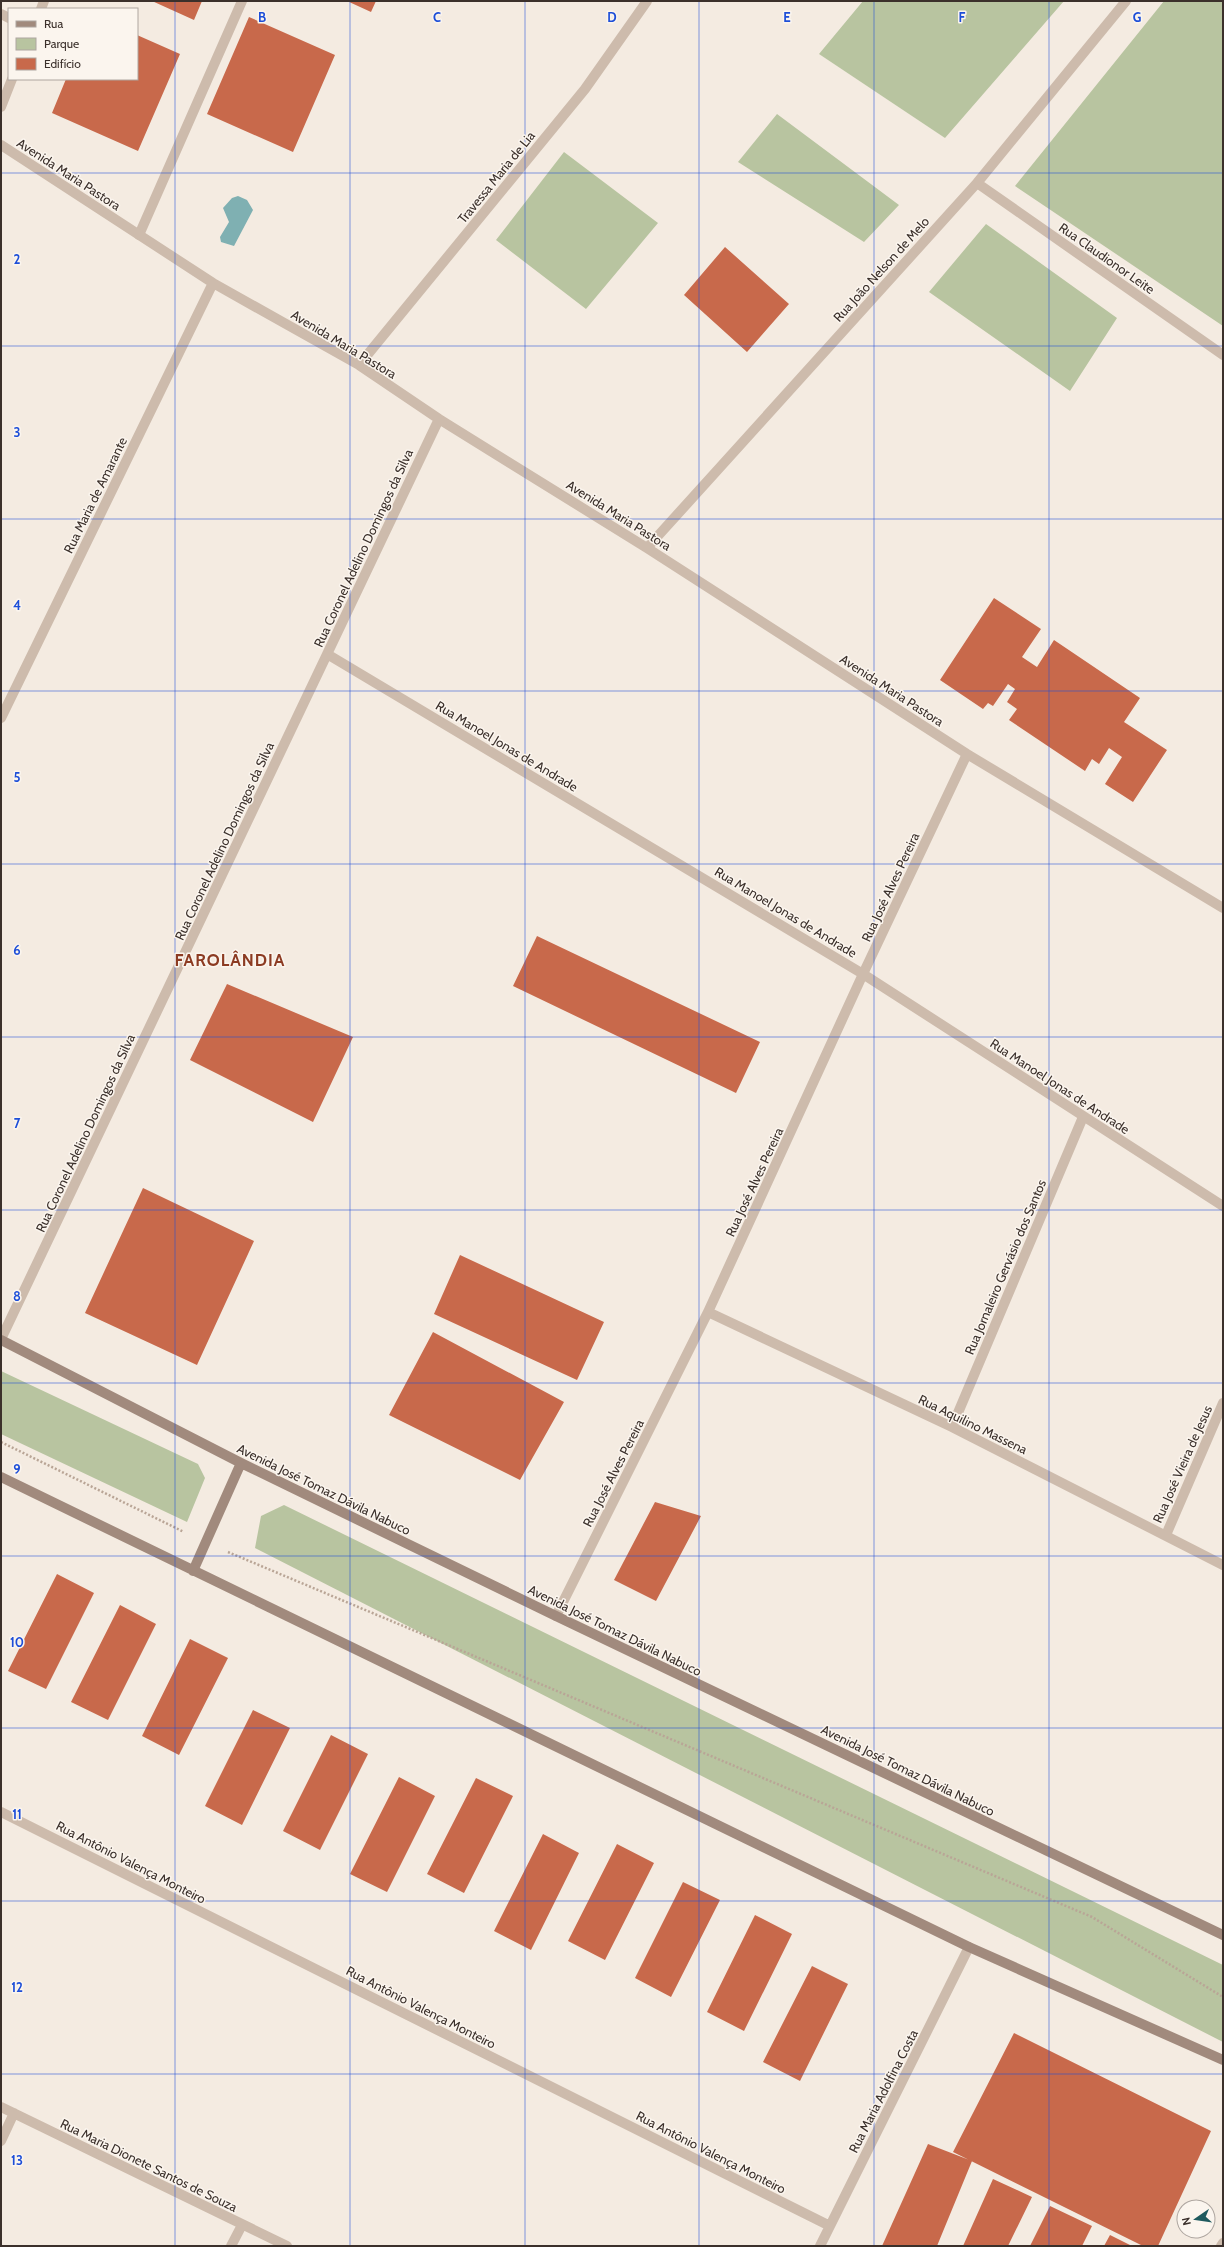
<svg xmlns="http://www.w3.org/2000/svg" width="1224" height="2247" viewBox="0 0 1224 2247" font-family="Cabin,sans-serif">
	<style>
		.green { fill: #b8c4a0 }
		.water { fill: #7fb0b2 }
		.building { fill: #c8694b }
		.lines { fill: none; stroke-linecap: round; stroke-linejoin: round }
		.path { stroke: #b9a596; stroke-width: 2.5; stroke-dasharray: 2 2; stroke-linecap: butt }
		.lane { stroke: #cdbbac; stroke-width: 10 }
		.street { stroke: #cdbbac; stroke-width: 10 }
		.secondary { stroke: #a18a7d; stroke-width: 10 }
		.grid { fill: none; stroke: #1d4ed8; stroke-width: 1; stroke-opacity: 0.55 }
		.labels { text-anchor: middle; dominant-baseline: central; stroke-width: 3; stroke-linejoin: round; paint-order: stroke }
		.street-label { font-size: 13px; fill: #3b302b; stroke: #fbf5ee }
		.district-label { font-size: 17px; font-weight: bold; letter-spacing: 1px; fill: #8c3b22; stroke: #fbf5ee }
		.grid-label { font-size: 13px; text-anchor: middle; font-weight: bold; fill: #1d4ed8; stroke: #fbf5ee; stroke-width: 3; stroke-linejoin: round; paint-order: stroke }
	</style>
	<rect width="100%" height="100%" fill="#f4ebe1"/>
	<!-- green -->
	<path class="green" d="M 863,1 L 1064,1 L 945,138 L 819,54 Z
		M 1164,1 L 1223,1 L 1223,326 L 1015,186 Z
		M 777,114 L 899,205 L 864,242 L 738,162 Z
		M 564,152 L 658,223 L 586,309 L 496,240 Z
		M 986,224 L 1117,318 L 1070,391 L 929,292 Z
		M 1,1371 L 198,1464 L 205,1478 L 187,1522 L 1,1434 Z
		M 284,1505 L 1223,1965 L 1223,2042 L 255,1548 L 261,1516 Z"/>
	<!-- water -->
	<path class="water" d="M 238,196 L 247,200 L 253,210 L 234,246 L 221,242 L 220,237 L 229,222 L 223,208 L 232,198 Z"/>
	<!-- building -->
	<path class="building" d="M 152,1 L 202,1 L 194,20 Z
		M 347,1 L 376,1 L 371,12 Z
		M 249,17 L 335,55 L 293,152 L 207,114 Z
		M 137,35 L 180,54 L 138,151 L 52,113 L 66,79 L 137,79 Z
		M 725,247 L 789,304 L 747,352 L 684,295 Z
		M 994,598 L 1041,629 L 1022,657 L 1037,667 L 1054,640 L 1140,698 L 1124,722 L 1167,750 L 1133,802 L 1105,784 L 1122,757 L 1109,748 L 1099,764 L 1092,759 L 1085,771 L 1009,720 L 1017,709 L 1007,702 L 1015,689 L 1008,684 L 993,706 L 988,703 L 983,709 L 940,680 Z
		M 537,936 L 760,1042 L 736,1093 L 513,986 Z
		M 227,984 L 353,1037 L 313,1122 L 190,1060 Z
		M 143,1188 L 254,1241 L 197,1365 L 85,1313 Z
		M 460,1255 L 604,1322 L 577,1380 L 434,1314 Z
		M 433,1332 L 564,1402 L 520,1480 L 389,1415 Z
		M 655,1502 L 701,1516 L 656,1601 L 614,1580 Z
		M 57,1574 L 94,1593 L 46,1689 L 8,1671 Z
		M 120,1605 L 156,1624 L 108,1720 L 71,1702 Z
		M 190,1639 L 228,1658 L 179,1755 L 142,1736 Z
		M 253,1710 L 290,1728 L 242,1825 L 205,1806 Z
		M 331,1735 L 368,1754 L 320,1850 L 283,1831 Z
		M 399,1777 L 435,1796 L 387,1892 L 350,1874 Z
		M 476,1778 L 513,1796 L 464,1893 L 427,1874 Z
		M 543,1834 L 579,1853 L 531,1950 L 494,1931 Z
		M 617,1844 L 654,1863 L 605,1960 L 568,1941 Z
		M 683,1882 L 720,1900 L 671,1997 L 635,1978 Z
		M 755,1915 L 792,1934 L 744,2031 L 707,2012 Z
		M 812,1966 L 848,1984 L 800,2081 L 763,2062 Z
		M 1014,2033 L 1211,2131 L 1158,2246 L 1143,2246 L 953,2152 Z
		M 928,2144 L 972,2161 L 937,2246 L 882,2246 Z
		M 993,2179 L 1032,2197 L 1008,2246 L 963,2246 Z
		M 1050,2206 L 1092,2226 L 1082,2246 L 1030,2246 Z
		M 1110,2235 L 1132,2246 L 1104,2246 Z"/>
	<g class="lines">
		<!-- path -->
		<path class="path" d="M 1,1442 L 184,1532
			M 228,1552 L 1092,1917 L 1223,1997"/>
		<!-- lane -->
		<path class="lane" d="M 41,9 L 44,1
			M 1,14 L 9,18
			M 1,107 L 12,79
			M 139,235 L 242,1"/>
		<!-- street -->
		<path class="street" d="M 1,145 L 213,283 L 359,365 L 439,419 L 647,548 L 967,754 L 1223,908
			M 977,183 L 1223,355
			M 359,365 L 585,89 L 647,1
			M 647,548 L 977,183 L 1126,1
			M 327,654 L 863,974 L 1223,1206
			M 1,718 L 213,283
			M 708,1312 L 952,1427 L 1223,1565
			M 1,1339 L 439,419
			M 952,1427 L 1083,1117
			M 1166,1535 L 1223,1403
			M 556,1616 L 708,1312 L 863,974 L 967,754
			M 1,1812 L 830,2226
			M 1,2107 L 287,2246
			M 1,2141 L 14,2113
			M 231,2246 L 242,2225
			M 820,2246 L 969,1947
			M 1221,2246 L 1223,2243"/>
		<!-- secondary -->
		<path class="secondary" d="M 1,1340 L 241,1463 L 556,1616 L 1223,1935
			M 1,1477 L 969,1947 L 1223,2060
			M 193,1571 L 241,1463"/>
	</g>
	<!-- grid -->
	<path class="grid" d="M 175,1 L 175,2246M 350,1 L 350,2246M 525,1 L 525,2246M 699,1 L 699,2246M 874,1 L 874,2246M 1049,1 L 1049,2246M 1,173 L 1223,173M 1,346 L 1223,346M 1,519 L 1223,519M 1,691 L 1223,691M 1,864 L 1223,864M 1,1037 L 1223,1037M 1,1210 L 1223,1210M 1,1383 L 1223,1383M 1,1556 L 1223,1556M 1,1728 L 1223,1728M 1,1901 L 1223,1901M 1,2074 L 1223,2074"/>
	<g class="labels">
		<!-- street labels -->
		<g class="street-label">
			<text transform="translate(69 174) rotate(33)">Avenida Maria Pastora</text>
			<text transform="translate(496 177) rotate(-51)">Travessa Maria de Lia</text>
			<text transform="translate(1107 258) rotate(35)">Rua Claudionor Leite</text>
			<text transform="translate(881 269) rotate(-48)">Rua João Nelson de Melo</text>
			<text transform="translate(344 344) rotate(31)">Avenida Maria Pastora</text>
			<text transform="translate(95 495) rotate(-64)">Rua Maria de Amarante</text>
			<text transform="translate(619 515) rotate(32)">Avenida Maria Pastora</text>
			<text transform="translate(363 548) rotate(-65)">Rua Coronel Adelino Domingos da Silva</text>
			<text transform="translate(892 690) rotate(33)">Avenida Maria Pastora</text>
			<text transform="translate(507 746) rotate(31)">Rua Manoel Jonas de Andrade</text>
			<text transform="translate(224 841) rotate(-65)">Rua Coronel Adelino Domingos da Silva</text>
			<text transform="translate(890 887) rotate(-65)">Rua José Alves Pereira</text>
			<text transform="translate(786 912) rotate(31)">Rua Manoel Jonas de Andrade</text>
			<text transform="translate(1060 1086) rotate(33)">Rua Manoel Jonas de Andrade</text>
			<text transform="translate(85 1133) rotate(-65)">Rua Coronel Adelino Domingos da Silva</text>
			<text transform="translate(754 1182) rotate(-65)">Rua José Alves Pereira</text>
			<text transform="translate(1005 1267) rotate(-67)">Rua Jornaleiro Gervásio dos Santos</text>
			<text transform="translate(973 1424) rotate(26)">Rua Aquilino Massena</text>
			<text transform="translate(1182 1464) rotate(-66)">Rua José Vieira de Jesus</text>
			<text transform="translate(613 1473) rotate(-63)">Rua José Alves Pereira</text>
			<text transform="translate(324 1489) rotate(26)">Avenida José Tomaz Dávila Nabuco</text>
			<text transform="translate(615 1630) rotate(26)">Avenida José Tomaz Dávila Nabuco</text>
			<text transform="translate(908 1770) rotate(26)">Avenida José Tomaz Dávila Nabuco</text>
			<text transform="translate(131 1862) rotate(27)">Rua Antônio Valença Monteiro</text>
			<text transform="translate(421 2007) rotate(27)">Rua Antônio Valença Monteiro</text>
			<text transform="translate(883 2091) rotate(-63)">Rua Maria Adolfina Costa</text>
			<text transform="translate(711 2152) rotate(27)">Rua Antônio Valença Monteiro</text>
			<text transform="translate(149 2165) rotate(26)">Rua Maria Dionete Santos de Souza</text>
		</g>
		<!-- district labels -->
		<g class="district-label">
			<text x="230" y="960">FAROLÂNDIA</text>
		</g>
	</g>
	<g class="grid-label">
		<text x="262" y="22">B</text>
		<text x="437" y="22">C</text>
		<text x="612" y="22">D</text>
		<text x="787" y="22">E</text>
		<text x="962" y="22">F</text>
		<text x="1137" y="22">G</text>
		<text x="17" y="264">2</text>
		<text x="17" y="437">3</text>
		<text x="17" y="610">4</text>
		<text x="17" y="782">5</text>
		<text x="17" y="955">6</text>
		<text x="17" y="1128">7</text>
		<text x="17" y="1301">8</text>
		<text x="17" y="1474">9</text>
		<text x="17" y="1647">10</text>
		<text x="17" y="1819">11</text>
		<text x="17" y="1992">12</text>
		<text x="17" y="2165">13</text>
	</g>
	<!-- border -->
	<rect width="1224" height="2247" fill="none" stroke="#3b302b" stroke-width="4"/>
	<!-- legend -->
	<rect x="8" y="8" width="130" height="72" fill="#fbf5ee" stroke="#aea6a0"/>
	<rect x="16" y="21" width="20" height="6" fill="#a18a7d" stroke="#aea6a0"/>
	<text x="44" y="28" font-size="12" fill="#3b302b">Rua</text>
	<rect x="16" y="38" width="20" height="12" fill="#b8c4a0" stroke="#aea6a0"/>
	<text x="44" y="48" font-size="12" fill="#3b302b">Parque</text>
	<rect x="16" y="58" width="20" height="12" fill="#c8694b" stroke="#aea6a0"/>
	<text x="44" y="68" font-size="12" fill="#3b302b">Edifício</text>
	<!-- north arrow -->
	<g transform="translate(1196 2219) rotate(257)"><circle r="19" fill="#fbf5ee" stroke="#aea6a0"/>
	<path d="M0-3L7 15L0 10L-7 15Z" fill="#1f5a5e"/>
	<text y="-6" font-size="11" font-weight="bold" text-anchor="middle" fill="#3b302b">N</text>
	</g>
</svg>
